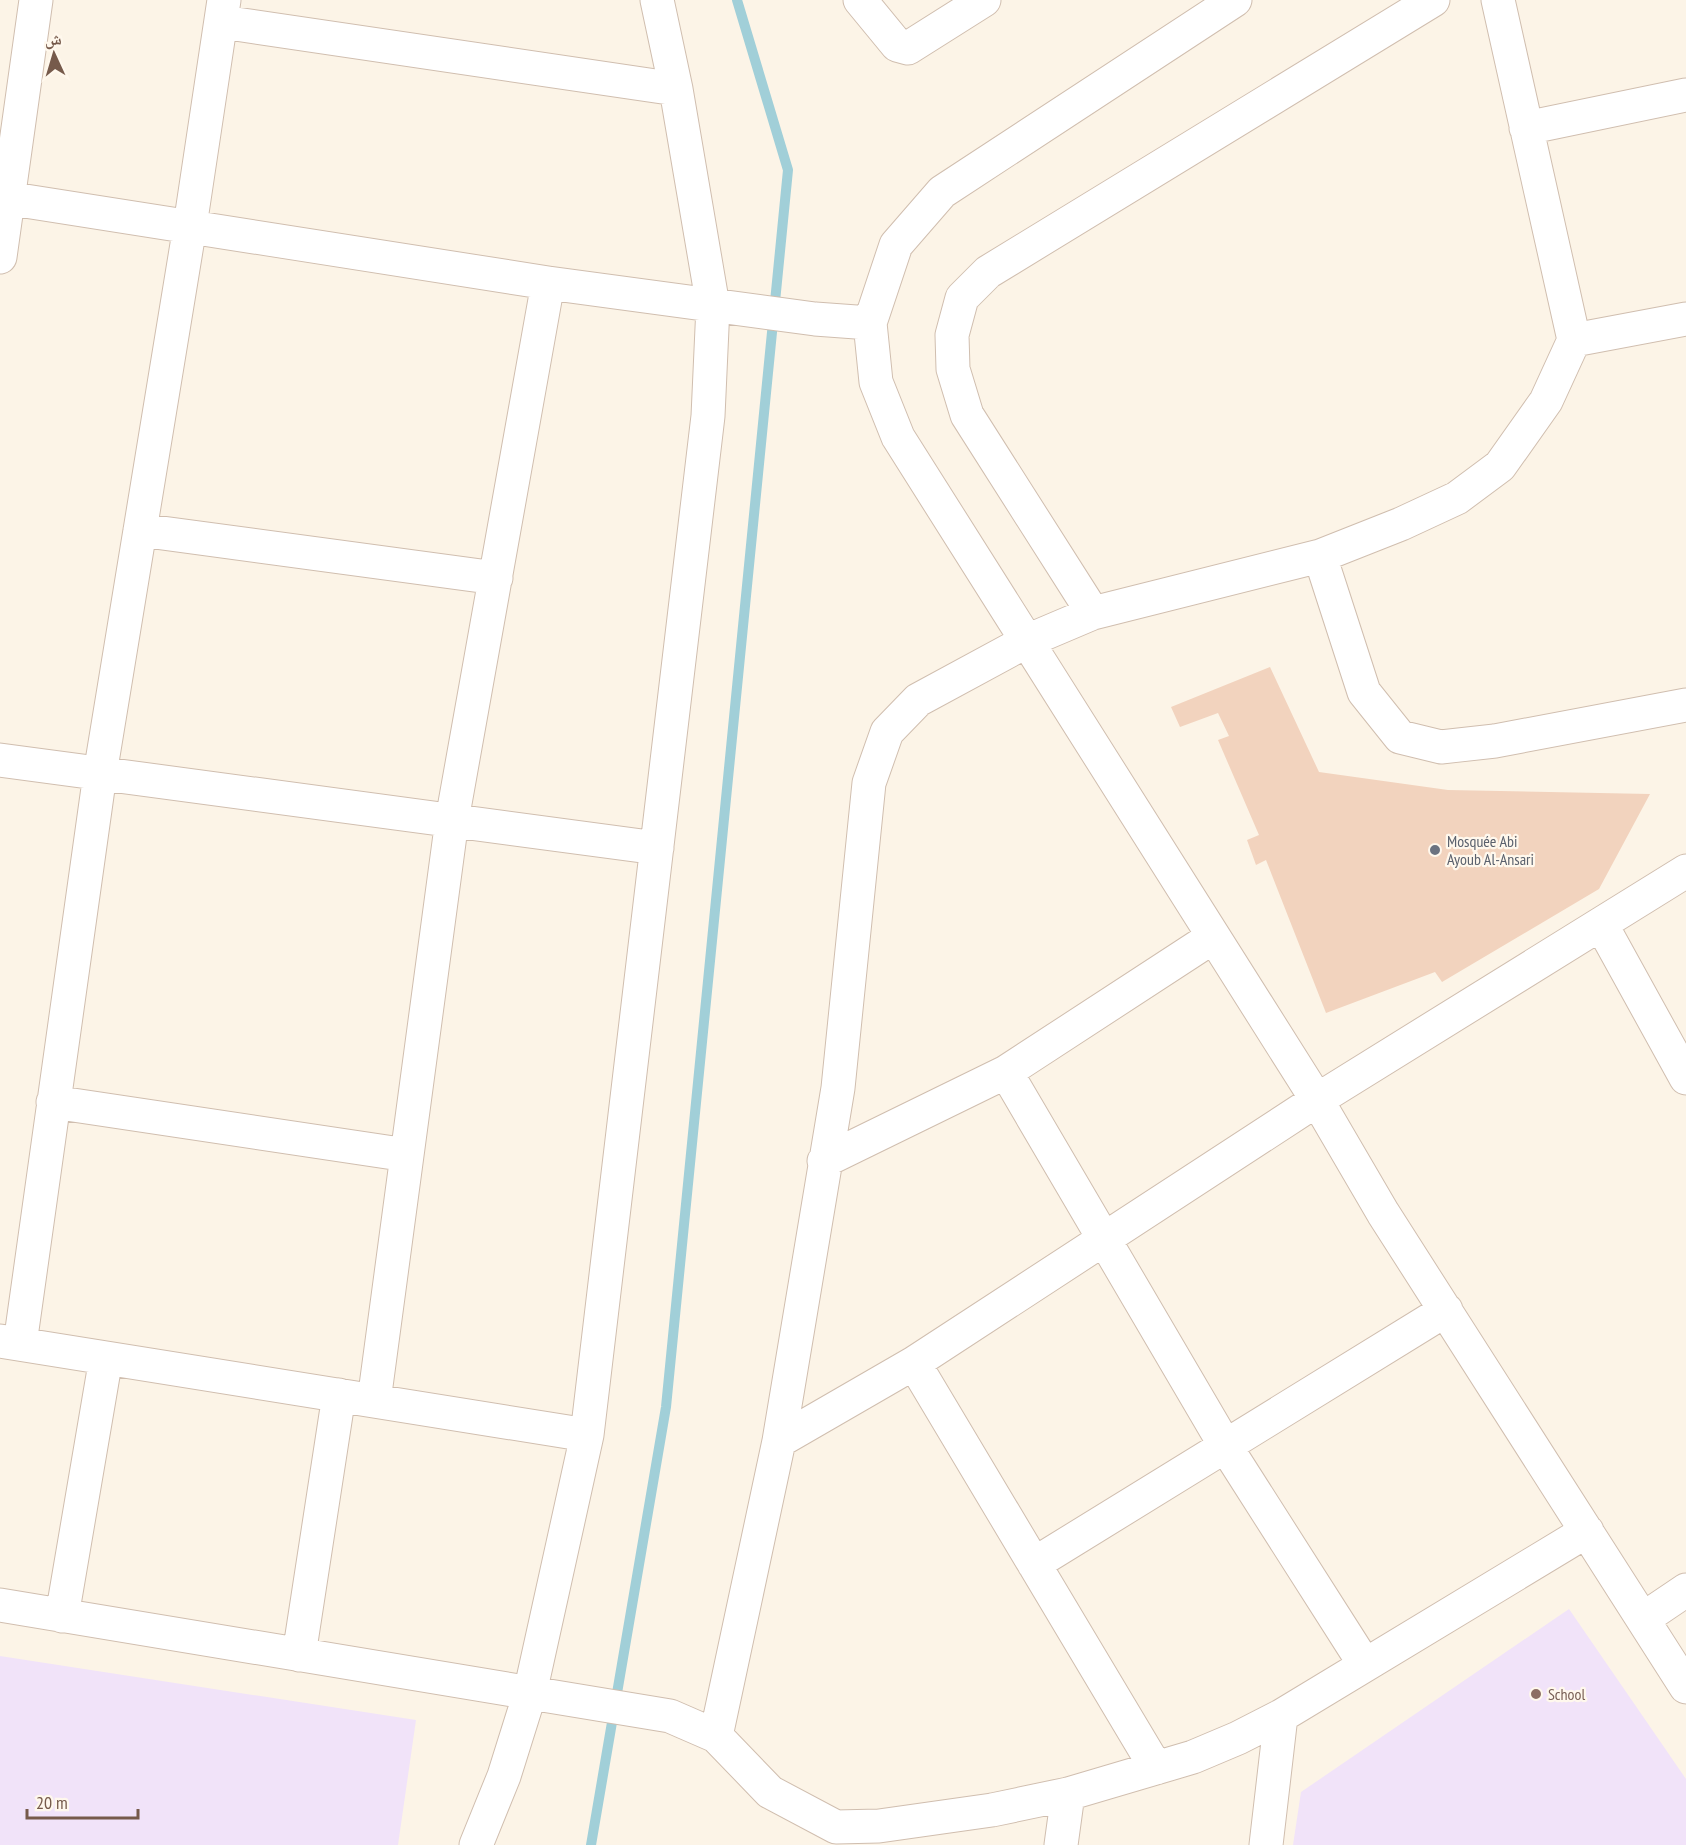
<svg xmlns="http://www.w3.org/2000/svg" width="1686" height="1845" viewBox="0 0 1686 1845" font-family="'PT Sans Narrow','Noto Naskh Arabic',sans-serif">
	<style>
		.education { fill: #f1e3f9 }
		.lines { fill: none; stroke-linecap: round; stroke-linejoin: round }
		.stream { stroke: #a1cfd8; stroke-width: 10 }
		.building { fill: #f2d3be }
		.minor-casing { stroke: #d0beaf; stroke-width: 35 }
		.minor { stroke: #fff; stroke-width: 33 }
		.worship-dot { fill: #6b7280; stroke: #fff8ed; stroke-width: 2 }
		.education-dot { fill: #8d6e63; stroke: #fff8ed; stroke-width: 2 }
		.labels { text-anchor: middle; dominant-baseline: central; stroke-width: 4.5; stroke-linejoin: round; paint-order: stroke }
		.worship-label { font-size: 16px; fill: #5b616d; stroke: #fff8ed; text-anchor: start }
		.education-label { font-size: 16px; fill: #785e54; stroke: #fff8ed; text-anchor: start }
	</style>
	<rect width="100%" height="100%" fill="#fcf4e7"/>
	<!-- education -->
	<path class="education" d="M 1569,1609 L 1686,1779 L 1686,1845 L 1293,1845 L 1301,1792 Z
		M 0,1656 L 416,1720 L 398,1845 L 0,1845 Z"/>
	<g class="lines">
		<!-- stream -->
		<path class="stream" d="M 591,1845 L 666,1407 L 788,170 L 737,0"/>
	</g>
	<!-- building -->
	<path class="building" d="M 1270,667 L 1319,772 L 1448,790 L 1650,794 L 1599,889 L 1442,982 L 1435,972 L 1326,1013 L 1266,860 L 1256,865 L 1247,840 L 1259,835 L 1218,740 L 1229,736 L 1218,713 L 1180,727 L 1171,707 Z"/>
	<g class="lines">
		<!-- minor casing -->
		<g class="minor-casing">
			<path id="minor" d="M 860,0 L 897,45 L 908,48 L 984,0
				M 1235,0 L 942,192 L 896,245 L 870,323 L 876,382 L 898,437 L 1317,1100 L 1383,1213 L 1686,1687
				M 1498,0 L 1574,340
				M 222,22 L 676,89
				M 1526,128 L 1686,95
				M 0,197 L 548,283 L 815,319 L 870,323
				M 0,257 L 36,0
				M 140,530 L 496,578
				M 1320,556 L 1364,692 L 1400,737 L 1441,747 L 1495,741 L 1686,705
				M 1093,613 L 967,415 L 953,369 L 952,335 L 962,298 L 988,272 L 1433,0
				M 0,760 L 657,848
				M 1601,924 L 1686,1078
				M 1006,1072 L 1226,1447 L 1365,1665
				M 53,1102 L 407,1155
				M 824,1161 L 1006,1072 L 1213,937
				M 0,1341 L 587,1435
				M 20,1344 L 100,774 L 190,226 L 224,0
				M 374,1401 L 452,820 L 548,283
				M 779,1441 L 914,1363
				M 1034,1564 L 1446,1310
				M 0,1605 L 670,1716 L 716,1736 L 770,1792 L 836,1827 L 879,1826 L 992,1810 L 1068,1794 L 1193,1757 L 1238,1738 L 1281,1716 L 1587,1531
				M 62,1616 L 106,1358
				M 1643,1619 L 1686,1590
				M 299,1655 L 339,1395
				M 716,1736 L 779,1441 L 838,1088 L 869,783 L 887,732 L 918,700 L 1027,641 L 1093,613 L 1320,556 L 1401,524 L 1457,498 L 1500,466 L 1546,401 L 1574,340 L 1686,319
				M 1156,1768 L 914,1363 L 1317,1100 L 1686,871
				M 476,1845 L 504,1776 L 530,1693 L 587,1435 L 708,416 L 713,306 L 676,89 L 657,0
				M 1061,1845 L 1068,1794
				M 1266,1845 L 1281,1716"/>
		</g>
		<!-- minor -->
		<use href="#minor" class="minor"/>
	</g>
	<!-- markers -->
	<circle class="worship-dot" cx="1435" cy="850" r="6"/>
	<circle class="education-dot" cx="1536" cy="1694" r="6"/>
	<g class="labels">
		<!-- worship labels -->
		<g class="worship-label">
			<text x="1447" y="841">Mosquée Abi<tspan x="1447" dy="18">Ayoub Al-Ansari</tspan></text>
		</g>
		<!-- education labels -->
		<g class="education-label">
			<text x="1548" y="1694">School</text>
		</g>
	</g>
	<!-- north arrow -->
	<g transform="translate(54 54) rotate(356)" stroke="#fff8ed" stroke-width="4.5" paint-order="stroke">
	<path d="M0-4.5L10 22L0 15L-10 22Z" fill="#765a4b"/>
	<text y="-9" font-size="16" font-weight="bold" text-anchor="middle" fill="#765a4b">ش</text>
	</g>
	<!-- scale -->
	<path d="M27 1809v9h111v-9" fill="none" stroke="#765a4b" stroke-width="3"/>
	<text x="36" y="1809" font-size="18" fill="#765a4b" stroke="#fff8ed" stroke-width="4.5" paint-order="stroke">20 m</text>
</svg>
